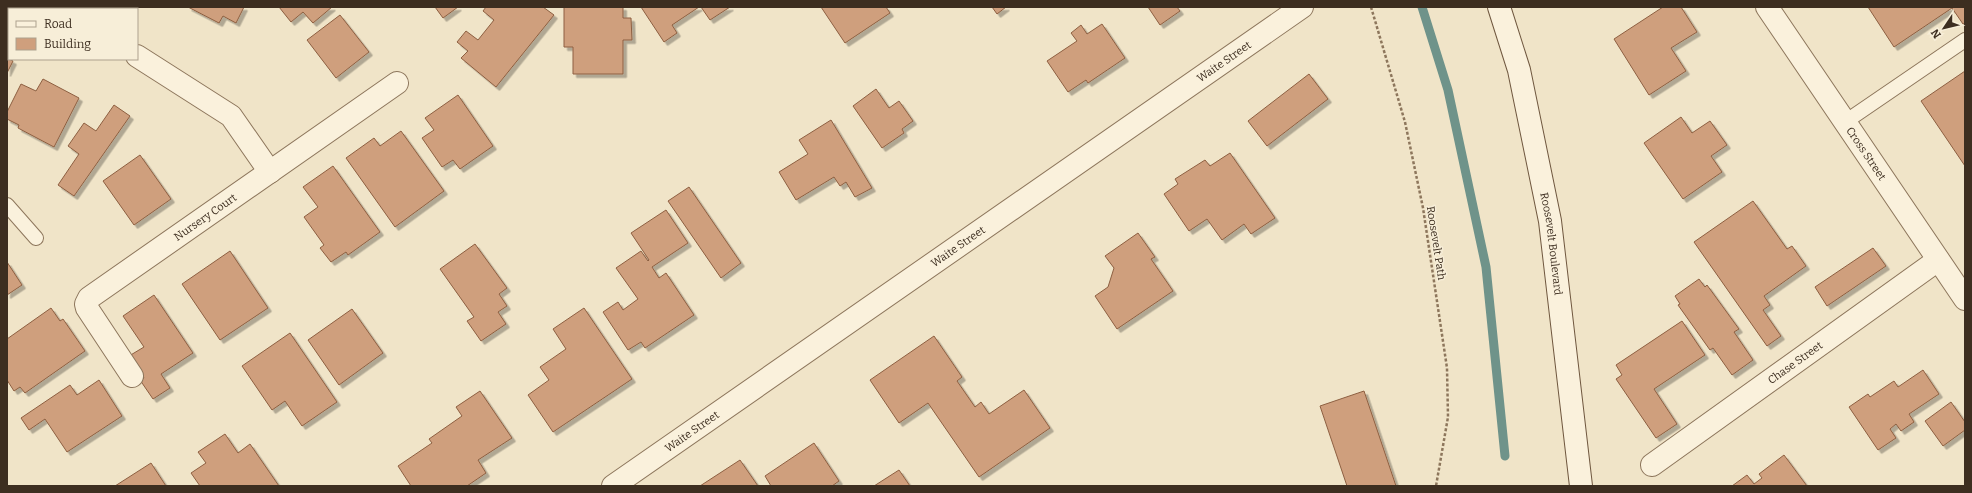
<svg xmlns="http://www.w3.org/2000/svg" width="1972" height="493" viewBox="0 0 1972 493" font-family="Bitter,serif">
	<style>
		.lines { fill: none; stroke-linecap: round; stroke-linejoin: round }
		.stream { stroke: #6f938a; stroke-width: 9 }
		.building { fill: #cf9f7d; stroke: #8d5f41; filter: url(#shadow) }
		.lane-casing { stroke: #8d765c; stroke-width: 16 }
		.street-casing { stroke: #8d765c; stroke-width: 24 }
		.secondary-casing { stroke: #6f573f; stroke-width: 24 }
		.path { stroke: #8d765c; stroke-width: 2.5; stroke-dasharray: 3 2; stroke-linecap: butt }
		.lane { stroke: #faf1dc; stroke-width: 14 }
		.street { stroke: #faf1dc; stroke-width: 22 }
		.secondary { stroke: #faf1dc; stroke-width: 22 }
		.labels { text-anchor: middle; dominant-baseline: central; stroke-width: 3; stroke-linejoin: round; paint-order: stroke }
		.street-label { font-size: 11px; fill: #3d2e20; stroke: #f7eed8 }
	</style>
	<defs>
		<filter id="shadow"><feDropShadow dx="3.5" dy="3.5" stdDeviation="0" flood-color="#0004"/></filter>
	</defs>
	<rect width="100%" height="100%" fill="#f0e4c8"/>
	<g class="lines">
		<!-- stream -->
		<path class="stream" d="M 1422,7 L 1448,90 L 1486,267 L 1505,456"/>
	</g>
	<!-- building -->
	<path class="building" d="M 188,7 L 244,7 L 236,23 L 223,16 L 219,23 Z
		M 279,7 L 332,7 L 313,23 L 303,12 L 291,22 Z
		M 435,7 L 458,7 L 443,18 Z
		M 486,7 L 543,7 L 554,15 L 496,87 L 461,58 L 468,51 L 457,42 L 466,31 L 478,40 L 494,20 L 483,11 Z
		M 564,7 L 623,7 L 623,18 L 631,18 L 632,40 L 623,40 L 623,74 L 573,74 L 573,47 L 564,47 Z
		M 641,7 L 699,7 L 672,25 L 677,33 L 664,42 Z
		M 701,7 L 730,7 L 710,20 Z
		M 821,7 L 886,7 L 890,13 L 845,43 Z
		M 992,7 L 1006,7 L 997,14 Z
		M 1148,7 L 1177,7 L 1180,11 L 1160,25 Z
		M 1663,7 L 1681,7 L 1697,32 L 1671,48 L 1686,71 L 1649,95 L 1614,39 Z
		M 1868,7 L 1965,7 L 1965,23 L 1963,24 L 1952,8 L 1894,47 Z
		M 340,15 L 369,52 L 336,78 L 307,40 Z
		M 1102,24 L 1125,58 L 1088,83 L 1086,80 L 1068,92 L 1047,61 L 1077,41 L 1071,33 L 1081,25 L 1087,34 Z
		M 7,58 L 13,61 L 7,73 Z
		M 1965,71 L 1965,166 L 1921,101 Z
		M 1309,74 L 1328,99 L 1267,146 L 1248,121 Z
		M 43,79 L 79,98 L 54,147 L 18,128 L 19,125 L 7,119 L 7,112 L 21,84 L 36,91 Z
		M 876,89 L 889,108 L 899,101 L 913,121 L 902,129 L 904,133 L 882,148 L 853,106 Z
		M 458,95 L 493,146 L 460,169 L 453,160 L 442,167 L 422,138 L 434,130 L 425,118 Z
		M 114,105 L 130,116 L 74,196 L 58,185 L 79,154 L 68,146 L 84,123 L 96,131 Z
		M 1681,117 L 1692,133 L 1710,121 L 1727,145 L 1711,156 L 1722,172 L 1683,199 L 1644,143 Z
		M 831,120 L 872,188 L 855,197 L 846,182 L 840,186 L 834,177 L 796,200 L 779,172 L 808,154 L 799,140 Z
		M 401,131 L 444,191 L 395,227 L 346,158 L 374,138 L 380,146 Z
		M 1230,153 L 1275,218 L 1251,234 L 1244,224 L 1222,240 L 1207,219 L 1189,231 L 1164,194 L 1178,184 L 1175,179 L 1205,160 L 1210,166 Z
		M 140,155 L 171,199 L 134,225 L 103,181 Z
		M 333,166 L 380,232 L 348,255 L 346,252 L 331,262 L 320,248 L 324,245 L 304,217 L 318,207 L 303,187 Z
		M 689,187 L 741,263 L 721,278 L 668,201 Z
		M 1753,201 L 1787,249 L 1792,246 L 1806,266 L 1764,296 L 1770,305 L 1763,310 L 1781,336 L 1767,346 L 1694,242 Z
		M 666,210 L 688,243 L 652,267 L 659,278 L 666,273 L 694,315 L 645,348 L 641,342 L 628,350 L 603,312 L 618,302 L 623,310 L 638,299 L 616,268 L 641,251 L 648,261 L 649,260 L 631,233 Z
		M 1138,233 L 1155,257 L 1151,259 L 1173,291 L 1117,329 L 1095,296 L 1108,287 L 1114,268 L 1105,256 Z
		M 475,244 L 507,288 L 499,294 L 507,306 L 498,312 L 506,324 L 481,341 L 467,321 L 474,317 L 440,269 Z
		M 1873,248 L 1886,266 L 1827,306 L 1815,287 Z
		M 230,251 L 268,308 L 220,340 L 182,284 Z
		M 7,262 L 22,285 L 7,295 Z
		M 1699,279 L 1705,287 L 1707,285 L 1739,329 L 1734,332 L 1753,360 L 1732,375 L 1713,348 L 1710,350 L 1678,305 L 1680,304 L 1675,296 Z
		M 154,295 L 193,353 L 161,374 L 170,388 L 153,399 L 140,380 L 144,378 L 129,356 L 144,347 L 123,316 Z
		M 51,308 L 60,321 L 63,319 L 85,351 L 25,393 L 20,387 L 14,391 L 7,380 L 7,339 Z
		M 584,308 L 632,379 L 553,432 L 528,395 L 549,380 L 540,367 L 566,349 L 553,329 Z
		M 352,309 L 383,353 L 339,385 L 308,340 Z
		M 1682,321 L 1705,355 L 1654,389 L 1677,424 L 1656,438 L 1616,379 L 1622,375 L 1616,365 Z
		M 290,333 L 337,402 L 302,426 L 285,401 L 272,410 L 242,366 Z
		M 934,336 L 962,377 L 957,381 L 975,407 L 981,402 L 989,414 L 1024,390 L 1050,428 L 979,477 L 928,403 L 899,423 L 870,380 Z
		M 1923,370 L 1939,394 L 1909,414 L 1914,422 L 1901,431 L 1896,424 L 1890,429 L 1896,438 L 1878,450 L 1849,407 L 1868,394 L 1870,397 L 1894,381 L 1898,387 Z
		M 99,380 L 122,416 L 67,452 L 45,419 L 29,430 L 21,418 L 70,385 L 77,395 Z
		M 480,391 L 512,438 L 478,460 L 486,473 L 467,486 L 411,486 L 398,466 L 432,443 L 429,439 L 462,416 L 456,407 Z
		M 1364,391 L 1396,486 L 1347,486 L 1320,406 Z
		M 1951,402 L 1965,422 L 1965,430 L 1943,446 L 1925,421 Z
		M 225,434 L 238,453 L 250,444 L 279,486 L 200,486 L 191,473 L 206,463 L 198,452 Z
		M 814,443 L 839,481 L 832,486 L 771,486 L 765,476 Z
		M 1784,455 L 1807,486 L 1732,486 L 1747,475 L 1754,484 L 1762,478 L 1759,474 Z
		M 740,460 L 758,486 L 700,486 Z
		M 151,463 L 166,486 L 115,486 Z
		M 899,470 L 910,486 L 874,486 Z"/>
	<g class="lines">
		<!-- lane casing -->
		<g class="lane-casing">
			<path id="lane" d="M 1845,122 L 1965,40
				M 7,205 L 36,238"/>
		</g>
		<!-- street casing -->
		<g class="street-casing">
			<g id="street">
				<path d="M 16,7 L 21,9"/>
				<path id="s1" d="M 1767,7 L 1965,299"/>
				<path d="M 137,56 L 231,116 L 270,172"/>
				<path id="s2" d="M 132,376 L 87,308 L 86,304 L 89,298 L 397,83"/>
				<path id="s3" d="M 1652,465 L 1938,260"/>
				<path id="s4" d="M 613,486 L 1302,7"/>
			</g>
		</g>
		<!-- secondary casing -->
		<g class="secondary-casing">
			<g id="secondary">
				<path id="s5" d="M 1499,7 L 1519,70 L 1550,221 L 1581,486"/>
			</g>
		</g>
		<!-- path -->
		<path class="path" d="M 1371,7 L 1405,122 L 1423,208 L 1447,368 L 1448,417 L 1436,486"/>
		<!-- lane -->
		<use href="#lane" class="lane"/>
		<!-- street -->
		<use href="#street" class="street"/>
		<!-- secondary -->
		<use href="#secondary" class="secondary"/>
	</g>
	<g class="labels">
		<!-- street labels -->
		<g class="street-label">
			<text stroke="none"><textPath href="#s4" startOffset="744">Waite Street</textPath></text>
			<text stroke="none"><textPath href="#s1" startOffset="177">Cross Street</textPath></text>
			<text stroke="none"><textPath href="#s2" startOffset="234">Nursery Court</textPath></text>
			<text transform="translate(1436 243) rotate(81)">Roosevelt Path</text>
			<text stroke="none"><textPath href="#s5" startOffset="243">Roosevelt Boulevard</textPath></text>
			<text stroke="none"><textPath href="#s4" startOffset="420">Waite Street</textPath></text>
			<text stroke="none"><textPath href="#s3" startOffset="176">Chase Street</textPath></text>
			<text stroke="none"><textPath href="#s4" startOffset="96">Waite Street</textPath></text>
		</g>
	</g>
	<!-- border -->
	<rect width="1972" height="493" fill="none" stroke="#3d2e20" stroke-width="16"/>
	<!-- legend -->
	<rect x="8" y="8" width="130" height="52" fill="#f7eed8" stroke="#ada18e"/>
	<rect x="16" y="21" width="20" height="6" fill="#faf1dc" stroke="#ada18e"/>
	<text x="44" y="28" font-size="12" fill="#3d2e20">Road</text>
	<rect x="16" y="38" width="20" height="12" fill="#cf9f7d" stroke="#ada18e"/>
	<text x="44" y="48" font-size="12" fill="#3d2e20">Building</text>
	<!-- north arrow -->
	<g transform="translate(1944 28) rotate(235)" stroke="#f7eed8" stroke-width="3" paint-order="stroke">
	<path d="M0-3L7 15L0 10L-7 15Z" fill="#3d2e20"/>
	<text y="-6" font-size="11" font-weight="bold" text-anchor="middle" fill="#3d2e20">N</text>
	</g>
</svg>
